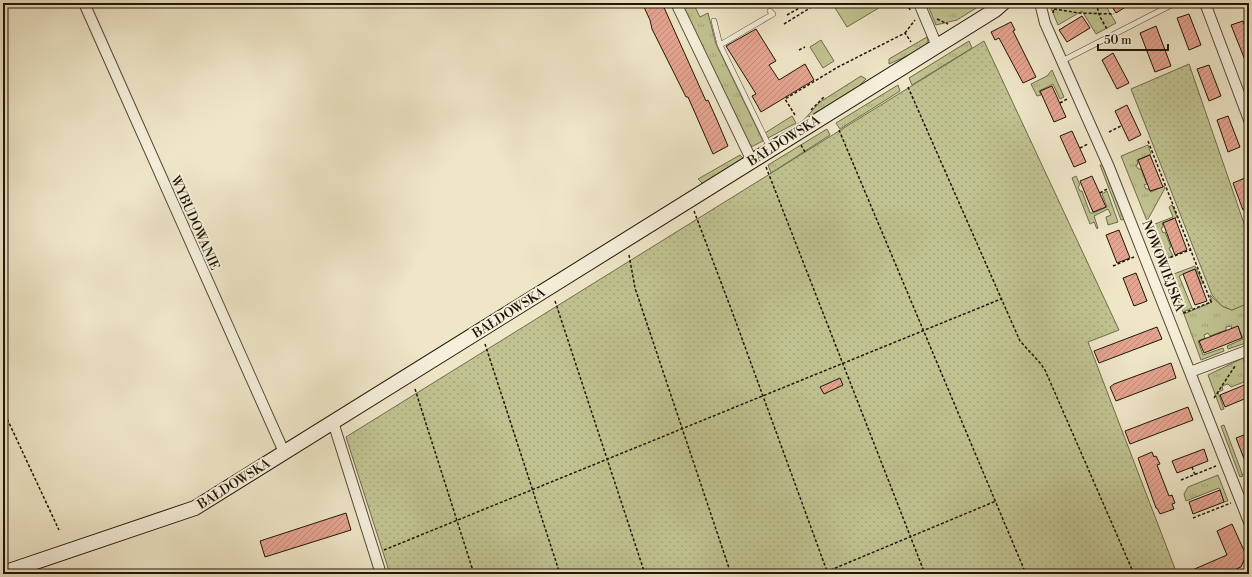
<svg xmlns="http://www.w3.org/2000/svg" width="1252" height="577" viewBox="0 0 1252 577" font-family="'Libre Bodoni',serif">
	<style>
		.grass { fill: url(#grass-tufts); stroke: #706c4b }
		.park { fill: url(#park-crowns); stroke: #706c4b }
		.garden { fill: url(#garden-dots); stroke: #706c4b }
		.pitch { fill: #c0c391; stroke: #706c4b }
		.building { fill: url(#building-hatch); stroke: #201505 }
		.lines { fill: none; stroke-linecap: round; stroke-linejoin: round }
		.lane-casing { stroke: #544936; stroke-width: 6 }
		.street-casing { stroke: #544936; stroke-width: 12 }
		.secondary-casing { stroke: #201505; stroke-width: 16 }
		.path { stroke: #201505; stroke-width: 1.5; stroke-dasharray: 3 2; stroke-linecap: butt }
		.lane { stroke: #f5efdb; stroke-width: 5 }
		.street { stroke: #f5efdb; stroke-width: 10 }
		.secondary { stroke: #f5efdb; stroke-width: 14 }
		.labels { text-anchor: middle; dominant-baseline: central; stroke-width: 4; stroke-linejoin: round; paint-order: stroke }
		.street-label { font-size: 13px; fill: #201505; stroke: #f5efdb }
	</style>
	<defs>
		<pattern id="grass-tufts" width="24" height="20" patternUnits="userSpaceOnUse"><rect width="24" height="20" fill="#c0c391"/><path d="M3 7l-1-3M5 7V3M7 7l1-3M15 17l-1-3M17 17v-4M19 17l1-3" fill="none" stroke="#a5a77c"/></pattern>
		<pattern id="park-crowns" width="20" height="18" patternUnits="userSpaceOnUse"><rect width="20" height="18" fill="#c0c391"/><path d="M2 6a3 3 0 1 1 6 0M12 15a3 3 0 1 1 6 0" fill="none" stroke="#a5a77c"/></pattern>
		<pattern id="garden-dots" width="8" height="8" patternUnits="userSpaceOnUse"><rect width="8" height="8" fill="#c0c391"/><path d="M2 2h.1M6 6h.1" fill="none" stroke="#a5a77c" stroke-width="1.8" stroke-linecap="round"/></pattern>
		<pattern id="building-hatch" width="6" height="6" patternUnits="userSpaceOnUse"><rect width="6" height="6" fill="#e5a490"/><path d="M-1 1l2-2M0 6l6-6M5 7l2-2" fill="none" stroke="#c48c7b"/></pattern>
	</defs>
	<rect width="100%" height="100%" fill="#efe6c8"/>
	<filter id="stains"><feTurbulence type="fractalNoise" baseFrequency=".005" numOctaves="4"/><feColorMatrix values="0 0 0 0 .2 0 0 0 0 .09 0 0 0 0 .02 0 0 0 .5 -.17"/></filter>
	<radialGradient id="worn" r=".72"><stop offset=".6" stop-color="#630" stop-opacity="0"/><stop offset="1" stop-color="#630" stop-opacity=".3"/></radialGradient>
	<!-- grass -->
	<path class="grass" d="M 681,3 L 693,3 L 700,17 L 708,13 L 716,44 L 763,141 L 751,147 Z
		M 927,3 L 984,3 L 957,20 L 936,25 Z
		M 927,37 L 928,41 L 923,49 L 889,64 L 889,59 Z
		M 969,41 L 972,48 L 912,85 L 909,78 Z
		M 1052,70 L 1064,97 L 1060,99 L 1053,84 L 1039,91 L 1041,95 L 1037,96 L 1031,84 L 1047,76 Z
		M 861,76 L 866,79 L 853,92 L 774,140 L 771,140 L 801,123 L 820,102 Z
		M 898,85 L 900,91 L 840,129 L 836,123 Z
		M 792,116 L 796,123 L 768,138 L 765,133 Z
		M 827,129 L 830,135 L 771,173 L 768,165 Z
		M 1148,145 L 1151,154 L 1137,160 L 1138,164 L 1136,165 L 1138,169 L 1141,169 L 1147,184 L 1144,185 L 1146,189 L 1149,189 L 1151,192 L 1164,186 L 1165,188 L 1147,221 L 1121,156 Z
		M 740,155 L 743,158 L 741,161 L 703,184 L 698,179 Z
		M 1100,165 L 1103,165 L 1125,219 L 1121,220 Z
		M 1076,176 L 1080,185 L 1078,187 L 1080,191 L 1082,191 L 1090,213 L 1093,213 L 1107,207 L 1102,194 L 1107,191 L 1118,222 L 1108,225 L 1106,217 L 1111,215 L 1108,209 L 1094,216 L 1098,228 L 1097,229 L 1094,222 L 1090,224 L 1072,178 Z
		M 1172,205 L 1177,217 L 1162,223 L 1163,227 L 1161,228 L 1163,233 L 1165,232 L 1171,247 L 1169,248 L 1173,256 L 1162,260 L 1150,226 L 1173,217 L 1169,207 Z
		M 1195,266 L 1203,283 L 1201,284 L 1195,269 L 1179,276 L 1192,308 L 1183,312 L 1167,274 L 1171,275 Z
		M 1210,295 L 1222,306 L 1232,310 L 1245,304 L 1249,314 L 1249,342 L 1228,349 L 1227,346 L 1243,339 L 1238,326 L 1232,329 L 1231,326 L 1226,327 L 1226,330 L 1210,336 L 1208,333 L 1204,335 L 1205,338 L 1198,341 L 1203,355 L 1223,348 L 1224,351 L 1201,360 L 1184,314 L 1212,302 Z
		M 1243,358 L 1249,377 L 1244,379 L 1244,382 L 1231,387 L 1228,384 L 1222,386 L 1223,390 L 1218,392 L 1224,409 L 1221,410 L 1208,375 Z
		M 1224,425 L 1243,476 L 1240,477 L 1221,426 Z
		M 1218,475 L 1228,501 L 1224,502 L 1219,488 L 1186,501 L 1184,494 L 1188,487 Z"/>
	<!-- park -->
	<path class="park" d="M 1049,3 L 1104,3 L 1116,23 L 1096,34 L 1082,11 L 1058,25 Z"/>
	<!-- garden -->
	<path class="garden" d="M 984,41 L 1119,330 L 1088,342 L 1177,574 L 390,574 L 346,437 Z
		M 1189,64 L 1249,238 L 1249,303 L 1232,310 L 1222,306 L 1212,295 L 1131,89 Z"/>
	<!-- pitch -->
	<path class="pitch" d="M 832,3 L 887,3 L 847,27 Z
		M 821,40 L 834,61 L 823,68 L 810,47 Z"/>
	<!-- building -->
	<path class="building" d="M 642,3 L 662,3 L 706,101 L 708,100 L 717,120 L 728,146 L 713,154 L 688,97 L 686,97 L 652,29 L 650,20 Z
		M 1110,3 L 1132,3 L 1116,13 Z
		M 1189,14 L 1201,45 L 1189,50 L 1177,18 Z
		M 1082,16 L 1090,28 L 1067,42 L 1059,30 Z
		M 1243,21 L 1249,36 L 1249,70 L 1231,25 Z
		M 1011,22 L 1015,30 L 1013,31 L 1036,77 L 1023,83 L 999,38 L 995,40 L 991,32 Z
		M 1156,26 L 1171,66 L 1155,72 L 1140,33 Z
		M 756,29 L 776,61 L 769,65 L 779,80 L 805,64 L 814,80 L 761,112 L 752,96 L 756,94 L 726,46 Z
		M 1113,53 L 1129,83 L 1117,89 L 1102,60 Z
		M 1209,65 L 1221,96 L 1209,101 L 1197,69 Z
		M 1052,86 L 1066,117 L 1054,122 L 1040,91 Z
		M 1127,105 L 1141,135 L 1129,141 L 1115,111 Z
		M 1228,116 L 1240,147 L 1228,152 L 1217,120 Z
		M 1072,131 L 1086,162 L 1074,167 L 1060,136 Z
		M 1150,155 L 1163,187 L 1150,191 L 1138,160 Z
		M 1092,176 L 1106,207 L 1093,212 L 1080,181 Z
		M 1245,178 L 1249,190 L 1249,208 L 1243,210 L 1233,183 Z
		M 1175,218 L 1187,250 L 1175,255 L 1163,223 Z
		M 1119,230 L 1130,258 L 1117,263 L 1106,235 Z
		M 1195,269 L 1207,301 L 1195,305 L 1183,274 Z
		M 1136,273 L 1147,301 L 1134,306 L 1123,278 Z
		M 1238,326 L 1242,338 L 1204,353 L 1199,341 Z
		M 1157,327 L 1162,339 L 1099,363 L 1094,351 Z
		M 1171,363 L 1176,378 L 1116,401 L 1110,387 L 1114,384 Z
		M 840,378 L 843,385 L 824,394 L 820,387 Z
		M 1249,383 L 1249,397 L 1225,407 L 1220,395 Z
		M 1188,407 L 1193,420 L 1130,444 L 1125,431 Z
		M 1249,433 L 1249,469 L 1248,469 L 1236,438 Z
		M 1204,449 L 1208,461 L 1177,473 L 1172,461 Z
		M 1152,452 L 1154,457 L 1156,456 L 1160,464 L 1157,465 L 1169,496 L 1172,495 L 1175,503 L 1172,504 L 1174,509 L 1160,514 L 1157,508 L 1156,508 L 1138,458 Z
		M 1220,490 L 1224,502 L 1193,514 L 1189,502 Z
		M 346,513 L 351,530 L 265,557 L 260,541 Z
		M 1232,524 L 1246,555 L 1241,567 L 1225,574 L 1183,574 L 1227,555 L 1217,531 Z"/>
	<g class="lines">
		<!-- lane casing -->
		<g class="lane-casing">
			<path id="lane" d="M 714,21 L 720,45
				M 1062,61 L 1175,3
				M 770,148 L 720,45 L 773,14 L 770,11"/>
		</g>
		<!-- street casing -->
		<g class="street-casing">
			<path id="street" d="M 84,3 L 284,452
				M 676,3 L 752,161
				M 919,3 L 937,46
				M 1040,3 L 1045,23 L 1109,167 L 1249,522
				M 1205,3 L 1249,120
				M 1190,372 L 1249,350
				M 333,422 L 381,574"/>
		</g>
		<!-- secondary casing -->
		<g class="secondary-casing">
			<path id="secondary" d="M 3,573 L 195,508 L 995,10 L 1003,3"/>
		</g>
		<!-- path -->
		<path class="path" d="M 906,3 L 911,11
			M 1096,3 L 1100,17 L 1107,29
			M 1054,9 L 1079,13 L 1114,14
			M 1053,13 L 1055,3
			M 787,15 L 808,3
			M 937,19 L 948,24
			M 784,24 L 818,3
			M 905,33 L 915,20
			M 799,50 L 805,47
			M 908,87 L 1020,341 L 1041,364 L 1045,370 L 1134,574
			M 1060,103 L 1067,99
			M 811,110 L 825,96
			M 795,115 L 785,99 L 838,67 L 905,33 L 911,42
			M 839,130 L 1026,574
			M 1109,132 L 1121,126
			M 1148,141 L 1211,302 L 1181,314
			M 801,145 L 805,152
			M 1080,148 L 1088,144
			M 766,167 L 925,574
			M 1100,193 L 1107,189
			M 694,211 L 733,314 L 828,574
			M 629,255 L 635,288 L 731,574
			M 1161,261 L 1190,250
			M 1113,266 L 1134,257
			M 555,301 L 645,574
			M 485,344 L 560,574
			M 415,389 L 474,574
			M 1214,398 L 1235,366
			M 3,410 L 59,530
			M 1192,467 L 1195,475
			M 1181,480 L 1216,466
			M 1193,518 L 1231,503
			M 384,550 L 1001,299
			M 821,574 L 996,501"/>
		<!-- lane -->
		<use href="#lane" class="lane"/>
		<!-- street -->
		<use href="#street" class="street"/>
		<!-- secondary -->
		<use href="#secondary" class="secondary"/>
	</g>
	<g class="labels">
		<!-- street labels -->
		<g class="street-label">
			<text transform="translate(784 141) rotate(-32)">BAŁDOWSKA</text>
			<text transform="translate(195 223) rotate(66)">WYBUDOWANIE</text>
			<text transform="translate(1163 266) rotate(69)">NOWOWIEJSKA</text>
			<text transform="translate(509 313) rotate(-32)">BAŁDOWSKA</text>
			<text transform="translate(234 484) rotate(-32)">BAŁDOWSKA</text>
		</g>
	</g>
	<!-- margin -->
	<rect width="1252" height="577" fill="none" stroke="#efe6c8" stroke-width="16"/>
	<rect x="4" y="4" width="1244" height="569" fill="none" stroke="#201505" stroke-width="2"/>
	<rect x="8" y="8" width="1236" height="561" fill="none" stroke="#201505"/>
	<!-- scale -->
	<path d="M1098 44v6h70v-6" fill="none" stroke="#201505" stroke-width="2"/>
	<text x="1104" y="44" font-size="12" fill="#201505" stroke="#f5efdb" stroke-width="3" paint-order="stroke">50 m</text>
	<rect width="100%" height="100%" filter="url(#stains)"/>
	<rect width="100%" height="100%" fill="url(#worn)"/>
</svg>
